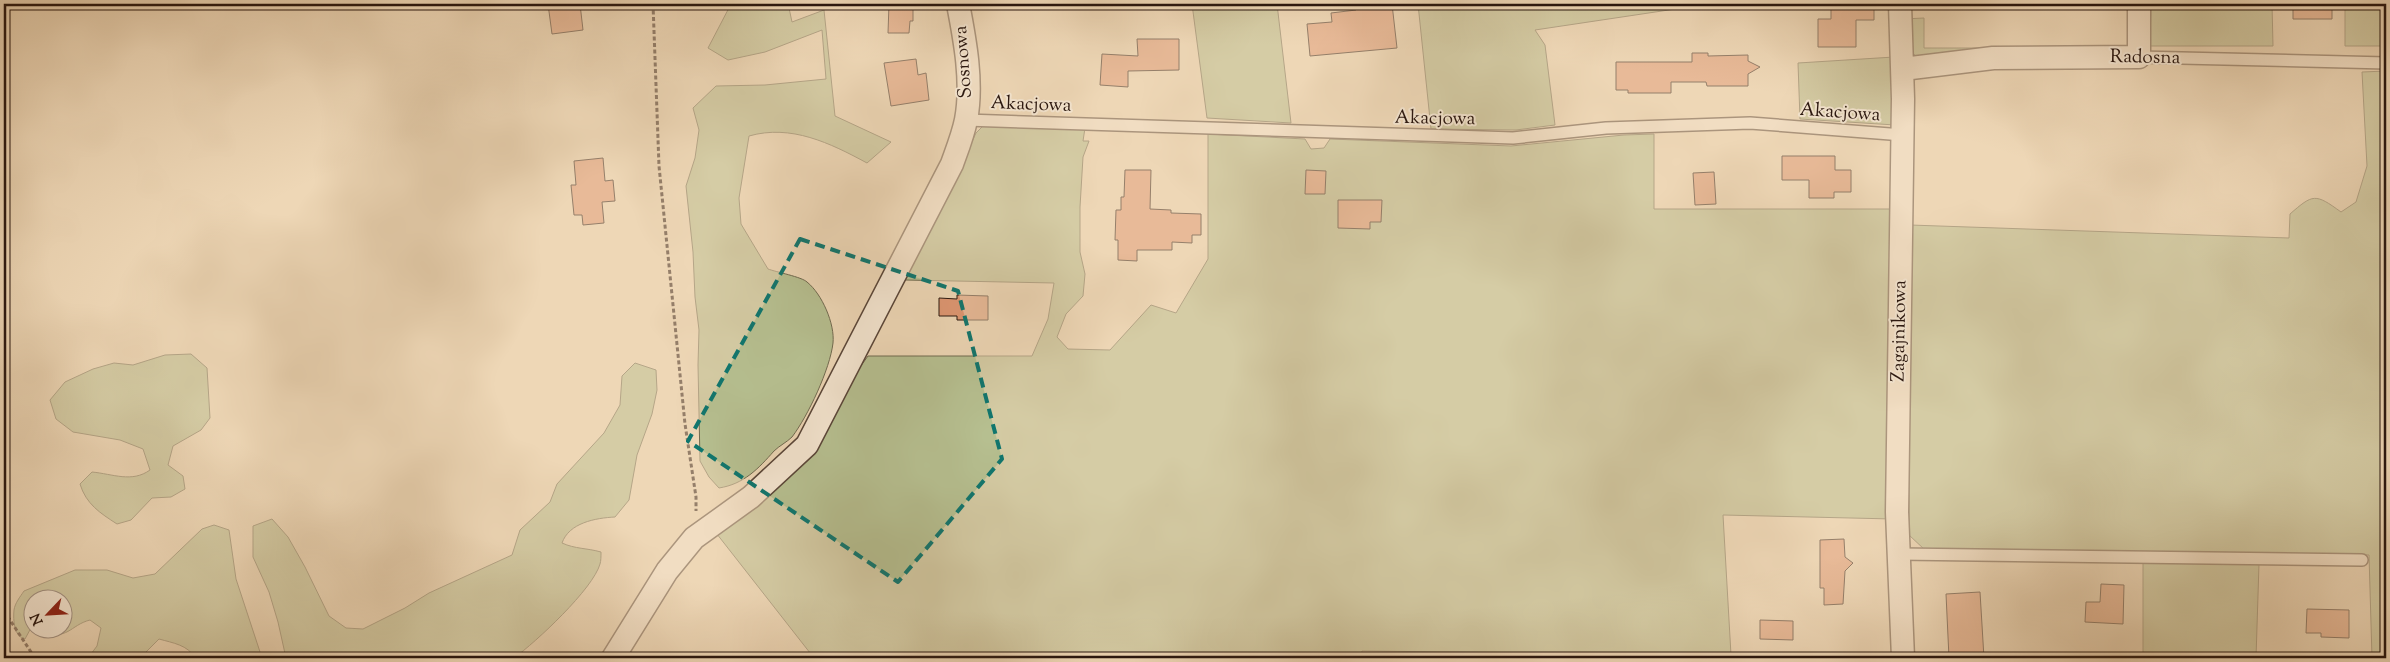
<svg xmlns="http://www.w3.org/2000/svg" width="2390" height="662" viewBox="0 0 2390 662" font-family="'Sorts Mill Goudy',serif">
	<style>
		.green { fill: #b6bf90; stroke: #706a50 }
		.building { fill: #df9773; stroke: #29160f }
		.lines { fill: none; stroke-linecap: round; stroke-linejoin: round }
		.service-casing { stroke: #5a4639; stroke-width: 14 }
		.minor-casing { stroke: #5a4639; stroke-width: 25 }
		.path { stroke: #29160f; stroke-width: 3; stroke-dasharray: 4 2.5; stroke-linecap: butt }
		.service { stroke: #f4e5d0; stroke-width: 11 }
		.minor { stroke: #f4e5d0; stroke-width: 22 }
		.marked { fill: none; stroke: #0f766e; stroke-width: 4; stroke-dasharray: 10 6; stroke-linejoin: round }
		.labels { text-anchor: middle; dominant-baseline: central; stroke-width: 4; stroke-linejoin: round; paint-order: stroke }
		.street-label { font-size: 19px; fill: #29160f; stroke: #f4e5d0 }
	</style>
	<rect width="100%" height="100%" fill="#eed7b6"/>
	<filter id="stains"><feTurbulence type="fractalNoise" baseFrequency=".004" numOctaves="4"/><feColorMatrix values="0 0 0 0 .2 0 0 0 0 .09 0 0 0 0 .02 0 0 0 .5 -.17"/></filter>
	<radialGradient id="worn" r=".72"><stop offset=".6" stop-color="#630" stop-opacity="0"/><stop offset="1" stop-color="#630" stop-opacity=".3"/></radialGradient>
	<!-- green -->
	<path class="green" d="M 731,4 L 790,4 L 789,8 L 792,22 L 824,10 L 835,116 L 891,142 L 867,163 C 830,143 791,124 749,136 L 739,198 L 741,224 L 768,269 C 776,272 802,277 807,282 C 822,294 835,324 833,343 C 830,369 808,416 792,437 C 787,442 779,446 774,451 C 758,469 744,484 719,488 L 709,477 L 700,461 L 698,365 L 699,330 L 695,297 L 693,252 L 686,186 L 695,158 L 699,130 L 693,108 L 716,86 L 765,85 L 826,79 L 822,30 L 765,52 L 728,60 L 708,48 Z
		M 1192,4 L 1277,4 L 1291,123 L 1207,118 Z
		M 1418,4 L 1681,4 L 1682,8 L 1535,30 L 1545,45 L 1555,125 L 1516,130 L 1431,129 Z
		M 2151,4 L 2272,4 L 2273,46 L 2150,46 Z
		M 2345,4 L 2386,4 L 2386,46 L 2345,46 Z
		M 1924,18 L 1924,48 L 2032,48 L 1919,58 L 1912,53 L 1903,19 Z
		M 1894,57 L 1895,125 L 1800,119 L 1798,63 Z
		M 2386,71 L 2386,658 L 2372,658 L 2369,555 L 1925,550 L 1909,535 L 1910,225 L 2289,238 L 2290,214 C 2313,194 2315,193 2341,212 L 2356,202 L 2367,166 L 2362,72 Z
		M 984,125 L 1085,128 L 1083,141 L 1089,141 L 1083,157 L 1080,207 L 1080,252 L 1085,274 L 1083,296 L 1066,314 L 1057,337 L 1068,349 L 1110,350 L 1151,305 L 1176,313 L 1208,259 L 1208,134 L 1305,139 L 1311,149 L 1324,148 L 1330,139 L 1511,146 L 1624,135 L 1654,134 L 1654,209 L 1892,209 L 1893,519 L 1723,515 L 1731,655 L 1362,651 L 1361,658 L 814,658 L 713,529 L 836,400 L 868,356 L 1032,356 L 1048,319 L 1054,283 L 905,280 L 976,133 Z
		M 191,354 L 207,368 L 210,418 L 201,430 L 173,446 L 168,465 L 183,476 L 185,489 L 171,497 L 152,498 L 131,520 L 117,524 C 100,513 86,504 80,484 L 92,472 C 113,474 132,483 150,470 L 143,449 L 120,440 L 73,432 L 56,419 L 50,400 L 65,382 L 93,369 L 114,363 L 133,365 L 165,355 Z
		M 635,363 L 656,370 L 657,390 L 652,414 L 637,455 L 629,500 L 615,517 C 595,518 569,523 562,543 C 575,549 587,548 601,552 C 601,556 601,561 600,564 C 593,589 536,642 514,658 L 286,658 L 278,622 L 269,592 L 253,557 L 253,526 L 272,519 L 288,537 L 305,567 L 329,616 L 346,628 L 363,629 L 405,608 L 429,593 L 512,555 L 520,530 L 550,502 L 557,484 L 604,433 L 620,405 L 622,376 Z
		M 214,525 L 229,530 L 236,579 L 262,658 L 195,658 C 188,645 173,643 159,639 L 140,658 L 88,658 L 97,646 L 101,628 L 90,620 C 70,625 67,642 43,630 L 62,630 L 62,600 L 32,600 L 32,626 L 25,639 C 14,637 13,620 14,610 C 15,603 20,597 24,591 L 75,570 L 107,570 L 133,578 L 155,574 L 202,529 Z
		M 2143,563 L 2259,564 L 2256,658 L 2143,658 Z"/>
	<!-- building -->
	<path class="building" d="M 548,4 L 580,4 L 583,30 L 552,34 Z
		M 889,4 L 913,4 L 913,21 L 910,21 L 909,33 L 888,33 Z
		M 1374,4 L 1392,4 L 1397,48 L 1310,56 L 1307,24 L 1332,22 L 1331,13 L 1356,10 L 1356,6 Z
		M 1831,4 L 1874,4 L 1874,20 L 1856,20 L 1856,47 L 1818,47 L 1818,19 L 1831,19 Z
		M 2293,4 L 2332,4 L 2332,19 L 2293,19 Z
		M 1137,39 L 1179,39 L 1179,70 L 1128,71 L 1128,87 L 1100,85 L 1102,54 L 1138,56 Z
		M 1692,53 L 1708,53 L 1708,56 L 1748,55 L 1748,61 L 1760,67 L 1748,74 L 1748,86 L 1707,86 L 1706,82 L 1671,82 L 1671,93 L 1628,93 L 1628,90 L 1616,90 L 1616,62 L 1692,62 Z
		M 916,59 L 918,75 L 926,73 L 929,100 L 891,106 L 884,63 Z
		M 1782,156 L 1835,156 L 1835,170 L 1851,170 L 1851,192 L 1834,192 L 1834,198 L 1809,198 L 1809,180 L 1782,180 Z
		M 603,158 L 605,181 L 613,180 L 615,201 L 602,202 L 604,223 L 583,225 L 582,215 L 574,215 L 571,185 L 576,185 L 574,161 Z
		M 1125,170 L 1151,170 L 1150,209 L 1171,210 L 1171,213 L 1201,214 L 1201,235 L 1192,235 L 1192,243 L 1172,242 L 1172,250 L 1137,250 L 1137,261 L 1118,260 L 1118,240 L 1115,240 L 1116,210 L 1121,210 L 1121,197 L 1124,197 Z
		M 1306,170 L 1326,171 L 1325,194 L 1305,194 Z
		M 1714,172 L 1716,204 L 1695,205 L 1693,173 Z
		M 1338,200 L 1382,200 L 1381,222 L 1370,222 L 1370,229 L 1338,228 Z
		M 957,295 L 988,296 L 988,320 L 957,320 L 957,316 L 939,316 L 939,298 L 957,299 Z
		M 1844,539 L 1845,557 L 1853,563 L 1845,571 L 1843,604 L 1824,605 L 1824,588 L 1820,588 L 1820,540 Z
		M 2101,584 L 2124,585 L 2123,624 L 2085,622 L 2086,602 L 2100,602 Z
		M 1980,592 L 1984,658 L 1949,658 L 1946,594 Z
		M 2307,609 L 2349,610 L 2349,638 L 2321,637 L 2321,633 L 2306,633 Z
		M 1760,620 L 1793,621 L 1793,640 L 1760,639 Z"/>
	<g class="lines">
		<!-- service casing -->
		<g class="service-casing">
			<path id="service" d="M 2139,57 L 2386,63
				M 966,120 L 1513,138 L 1606,128 L 1750,123 L 1903,135
				M 1899,554 L 2362,560"/>
		</g>
		<!-- minor casing -->
		<g class="minor-casing">
			<path id="minor" d="M 1900,4 L 1903,99 L 1897,512 L 1903,658
				M 1903,69 L 1993,58 L 2139,57 L 2139,4
				M 613,658 L 667,571 L 694,538 L 751,497 L 807,445 L 952,164 C 957,150 963,135 966,120 C 973,83 965,40 958,4"/>
		</g>
		<!-- path -->
		<path class="path" d="M 653,4 L 659,166 L 685,424 L 696,497 L 696,511
			M 4,611 L 35,658"/>
		<!-- service -->
		<use href="#service" class="service"/>
		<!-- minor -->
		<use href="#minor" class="minor"/>
	</g>
	<!-- marked area -->
	<path d="M0 0H2390V662H0ZM 800,239 L 958,291 L 1002,459 L 898,582 L 688,441 Z" fill="#eed7b6" fill-opacity=".55" fill-rule="evenodd"/>
	<path class="marked" d="M 800,239 L 958,291 L 1002,459 L 898,582 L 688,441 Z"/>
	<g class="labels">
		<!-- street labels -->
		<g class="street-label">
			<text transform="translate(2145 58) rotate(1)">Radosna</text>
			<text transform="translate(964 62) rotate(-94)">Sosnowa</text>
			<text transform="translate(1031 105) rotate(2)">Akacjowa</text>
			<text transform="translate(1840 113) rotate(4)">Akacjowa</text>
			<text transform="translate(1435 119) rotate(1)">Akacjowa</text>
			<text transform="translate(1900 331) rotate(-89)">Zagajnikowa</text>
		</g>
	</g>
	<!-- margin -->
	<rect width="2390" height="662" fill="none" stroke="#eed7b6" stroke-width="20"/>
	<rect x="5" y="5" width="2380" height="652" fill="none" stroke="#29160f" stroke-width="2.5"/>
	<rect x="10" y="10" width="2370" height="642" fill="none" stroke="#29160f"/>
	<!-- north arrow -->
	<g transform="translate(48 614) rotate(245)"><circle r="24" fill="#f4e5d0" stroke="#a39283"/>
	<path d="M0-4L9 19L0 12L-9 19Z" fill="#8f2418"/>
	<text y="-8" font-size="14" font-weight="bold" text-anchor="middle" fill="#29160f">N</text>
	</g>
	<rect width="100%" height="100%" filter="url(#stains)"/>
	<rect width="100%" height="100%" fill="url(#worn)"/>
</svg>
